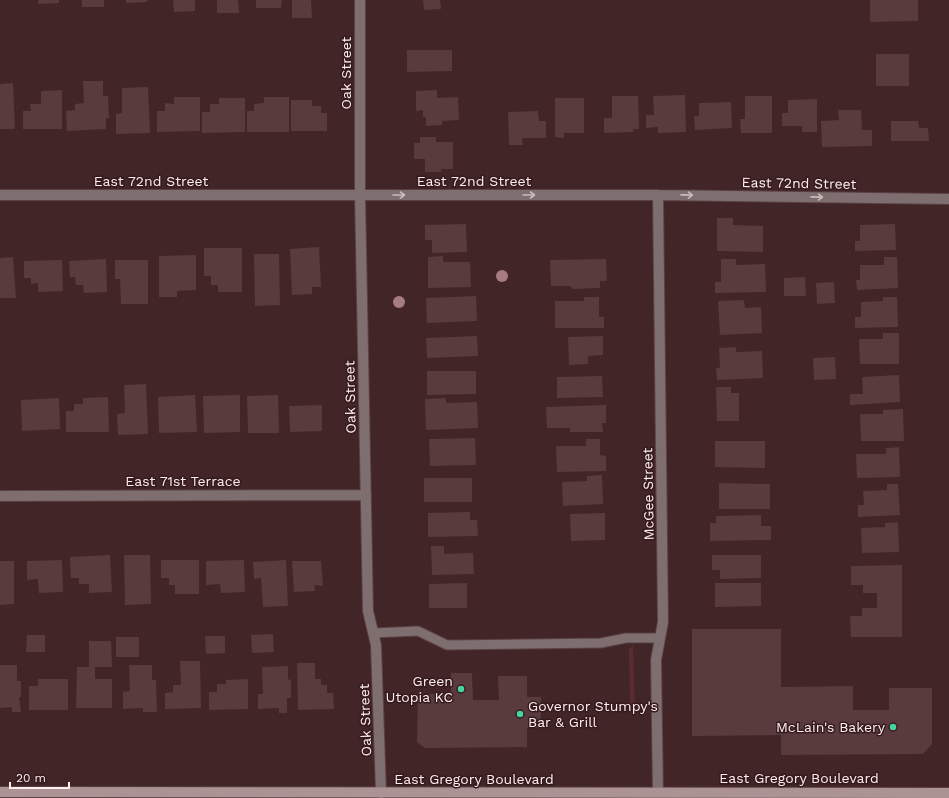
<svg xmlns="http://www.w3.org/2000/svg" width="949" height="798" viewBox="0 0 949 798" font-family="'Work Sans',sans-serif">
	<style>
		.green { fill: #5c2b31 }
		.building { fill: #593b3d }
		.lines { fill: none; stroke-linecap: round; stroke-linejoin: round }
		.service-casing { stroke: #5b4143; stroke-width: 11 }
		.minor-casing { stroke: #5b4143; stroke-width: 12 }
		.secondary-casing { stroke: #5b4143; stroke-width: 12 }
		.service { stroke: #7e6e6f; stroke-width: 9 }
		.minor { stroke: #7e6e6f; stroke-width: 10 }
		.secondary { stroke: #ab9394; stroke-width: 10 }
		.tree { fill: #a77c80 }
		.oneway { stroke: #cbbbbb }
		.poi-dot { fill: #45d49f; stroke: #361b1e; stroke-width: 1.5 }
		.labels { text-anchor: middle; dominant-baseline: central; stroke-width: 3; stroke-linejoin: round; paint-order: stroke }
		.street-label { font-size: 14px; fill: #feeeee; stroke: #361b1e }
		.poi-label { font-size: 14px; fill: #feeeee; stroke: #361b1e; text-anchor: end }
	</style>
	<rect width="100%" height="100%" fill="#412527"/>
	<!-- green -->
	<path class="green" d="M 633,645 L 635,710 L 630,708 L 629,649 Z"/>
	<!-- building -->
	<path class="building" d="M 38,0 L 59,0 L 59,3 L 38,4 Z
		M 82,0 L 104,0 L 104,7 L 82,7 Z
		M 126,0 L 147,0 L 148,2 L 126,3 Z
		M 173,0 L 195,0 L 195,11 L 174,12 Z
		M 217,0 L 238,0 L 239,13 L 217,13 Z
		M 256,0 L 282,0 L 281,8 L 256,8 Z
		M 292,0 L 311,0 L 312,18 L 292,18 Z
		M 423,0 L 440,0 L 441,9 L 424,10 Z
		M 870,0 L 918,0 L 918,21 L 870,22 Z
		M 407,50 L 452,50 L 452,71 L 407,72 Z
		M 876,54 L 909,54 L 909,86 L 876,86 Z
		M 83,81 L 103,81 L 103,96 L 108,96 L 109,118 L 106,118 L 106,129 L 67,131 L 66,111 L 75,110 L 75,104 L 84,103 Z
		M 13,83 L 15,129 L 0,129 L 0,84 Z
		M 148,87 L 150,133 L 116,134 L 116,114 L 122,113 L 122,88 Z
		M 62,90 L 62,129 L 23,129 L 23,111 L 31,111 L 30,104 L 41,104 L 41,91 Z
		M 437,90 L 437,98 L 458,97 L 459,120 L 442,121 L 442,125 L 426,126 L 426,117 L 423,117 L 423,110 L 416,111 L 416,91 Z
		M 685,95 L 686,132 L 658,133 L 658,127 L 646,128 L 646,115 L 654,115 L 653,96 Z
		M 612,96 L 638,96 L 639,129 L 633,129 L 634,132 L 604,133 L 604,118 L 612,118 Z
		M 745,96 L 772,96 L 772,133 L 741,133 L 740,119 L 745,119 Z
		M 174,97 L 200,97 L 200,131 L 157,132 L 157,111 L 165,111 L 165,103 L 174,104 Z
		M 264,97 L 289,97 L 289,132 L 247,132 L 247,111 L 254,111 L 254,104 L 264,103 Z
		M 219,98 L 245,98 L 245,132 L 202,133 L 202,112 L 210,112 L 210,104 L 219,104 Z
		M 555,98 L 584,98 L 584,133 L 564,133 L 564,138 L 555,137 Z
		M 817,99 L 817,132 L 802,132 L 802,126 L 782,126 L 782,113 L 788,113 L 788,100 Z
		M 291,100 L 312,100 L 312,106 L 321,106 L 321,113 L 327,113 L 327,131 L 291,131 Z
		M 731,102 L 732,128 L 695,130 L 694,116 L 699,116 L 699,103 Z
		M 838,110 L 861,110 L 862,130 L 872,130 L 872,146 L 822,147 L 821,121 L 839,120 Z
		M 538,111 L 539,121 L 546,121 L 546,138 L 522,138 L 523,145 L 509,145 L 508,112 Z
		M 891,121 L 918,121 L 919,128 L 928,128 L 929,141 L 891,141 Z
		M 420,137 L 436,137 L 436,142 L 453,142 L 453,169 L 441,169 L 441,172 L 425,172 L 425,159 L 414,159 L 414,143 L 420,143 Z
		M 717,218 L 733,218 L 733,225 L 763,226 L 763,252 L 717,251 Z
		M 466,224 L 467,252 L 432,253 L 432,240 L 425,240 L 425,225 Z
		M 895,224 L 896,250 L 855,251 L 855,241 L 860,241 L 860,225 Z
		M 319,247 L 321,287 L 312,287 L 312,294 L 292,295 L 290,249 Z
		M 204,248 L 242,248 L 242,292 L 218,292 L 218,285 L 211,285 L 211,276 L 204,276 Z
		M 254,254 L 279,254 L 280,305 L 255,306 Z
		M 196,255 L 196,290 L 177,291 L 177,297 L 159,297 L 159,256 Z
		M 443,256 L 443,262 L 470,262 L 471,287 L 428,288 L 428,257 Z
		M 13,257 L 16,298 L 0,298 L 0,258 Z
		M 884,257 L 897,257 L 898,288 L 857,290 L 856,280 L 860,280 L 860,265 L 884,265 Z
		M 106,259 L 107,292 L 84,293 L 83,285 L 76,285 L 75,277 L 70,277 L 69,261 Z
		M 606,259 L 607,281 L 600,281 L 600,288 L 572,289 L 571,286 L 551,286 L 550,260 Z
		M 721,259 L 736,259 L 736,265 L 765,264 L 766,292 L 715,293 L 715,282 L 721,282 Z
		M 62,260 L 63,291 L 38,292 L 38,283 L 31,284 L 31,278 L 24,278 L 24,261 Z
		M 115,260 L 148,260 L 148,304 L 121,304 L 120,279 L 115,279 Z
		M 805,277 L 806,296 L 784,296 L 784,278 Z
		M 834,282 L 835,303 L 817,304 L 816,283 Z
		M 476,296 L 477,321 L 427,323 L 426,298 Z
		M 584,297 L 599,297 L 599,317 L 604,317 L 604,328 L 555,328 L 555,301 L 584,301 Z
		M 883,297 L 897,297 L 898,327 L 855,328 L 855,317 L 861,317 L 861,302 L 883,301 Z
		M 744,300 L 745,308 L 761,307 L 762,333 L 720,335 L 718,301 Z
		M 883,333 L 899,333 L 899,364 L 860,364 L 859,339 L 883,339 Z
		M 477,336 L 478,356 L 427,358 L 426,338 Z
		M 603,336 L 603,355 L 588,356 L 588,364 L 569,365 L 568,337 Z
		M 736,347 L 736,352 L 762,351 L 763,378 L 717,380 L 716,368 L 720,368 L 719,348 Z
		M 835,357 L 836,379 L 814,380 L 813,358 Z
		M 427,371 L 476,371 L 476,394 L 427,395 Z
		M 899,375 L 900,402 L 850,405 L 850,394 L 863,394 L 862,377 Z
		M 602,376 L 603,397 L 557,398 L 557,377 Z
		M 146,384 L 148,434 L 118,435 L 117,414 L 125,413 L 124,385 Z
		M 716,387 L 731,387 L 731,393 L 739,393 L 739,421 L 717,421 Z
		M 195,395 L 197,432 L 159,433 L 158,397 Z
		M 240,395 L 240,432 L 204,433 L 203,396 Z
		M 278,395 L 279,433 L 248,433 L 247,396 Z
		M 108,397 L 109,432 L 66,432 L 66,411 L 74,411 L 74,404 L 83,404 L 83,398 Z
		M 59,398 L 60,429 L 22,431 L 21,400 Z
		M 446,398 L 446,403 L 477,402 L 478,428 L 426,430 L 425,399 Z
		M 322,405 L 322,431 L 290,432 L 289,406 Z
		M 606,405 L 606,423 L 602,423 L 603,432 L 570,432 L 570,428 L 547,428 L 546,407 Z
		M 903,409 L 904,441 L 861,441 L 860,414 L 883,414 L 883,410 Z
		M 475,438 L 476,465 L 430,466 L 429,439 Z
		M 586,439 L 600,439 L 600,455 L 606,456 L 606,471 L 557,472 L 556,446 L 586,446 Z
		M 715,441 L 765,441 L 765,468 L 715,467 Z
		M 899,447 L 900,477 L 857,478 L 856,454 L 886,454 L 886,448 Z
		M 602,475 L 603,504 L 563,506 L 562,482 L 587,481 L 587,476 Z
		M 424,478 L 472,478 L 472,502 L 424,502 Z
		M 719,483 L 770,484 L 770,509 L 719,509 Z
		M 887,484 L 898,484 L 900,515 L 858,517 L 858,505 L 864,505 L 863,491 L 887,490 Z
		M 470,512 L 470,520 L 477,520 L 478,536 L 428,537 L 428,513 Z
		M 605,513 L 605,540 L 571,541 L 570,514 Z
		M 761,515 L 761,526 L 771,526 L 771,540 L 710,541 L 710,523 L 716,523 L 716,516 Z
		M 898,522 L 899,552 L 862,553 L 861,528 L 885,527 L 885,523 Z
		M 431,546 L 444,546 L 444,554 L 473,553 L 474,574 L 432,575 Z
		M 110,555 L 112,592 L 89,593 L 89,584 L 79,584 L 79,578 L 71,578 L 70,557 Z
		M 124,555 L 150,555 L 151,604 L 125,605 Z
		M 712,555 L 761,555 L 761,578 L 720,579 L 720,570 L 712,570 Z
		M 62,560 L 63,592 L 39,593 L 38,579 L 27,580 L 27,561 Z
		M 161,560 L 199,560 L 199,594 L 175,594 L 175,585 L 169,585 L 169,578 L 161,578 Z
		M 244,560 L 245,592 L 221,593 L 220,584 L 206,585 L 206,561 Z
		M 286,560 L 288,606 L 263,607 L 261,578 L 254,579 L 253,562 Z
		M 0,561 L 14,561 L 14,604 L 0,605 Z
		M 292,561 L 321,561 L 323,586 L 314,585 L 315,591 L 294,592 Z
		M 902,565 L 902,637 L 851,637 L 850,616 L 862,616 L 862,608 L 877,608 L 877,593 L 863,593 L 863,585 L 851,585 L 851,566 Z
		M 467,583 L 467,608 L 429,608 L 429,584 Z
		M 715,583 L 761,583 L 761,606 L 715,607 Z
		M 692,629 L 781,629 L 781,687 L 853,686 L 853,710 L 889,710 L 889,688 L 932,688 L 932,744 L 923,754 L 781,755 L 781,735 L 692,736 Z
		M 273,634 L 274,652 L 252,653 L 251,635 Z
		M 27,635 L 45,635 L 45,652 L 26,652 Z
		M 205,636 L 225,636 L 225,653 L 206,654 Z
		M 116,637 L 139,637 L 139,657 L 116,657 Z
		M 89,641 L 111,641 L 112,667 L 95,667 L 95,679 L 112,679 L 112,708 L 76,708 L 77,667 L 89,667 Z
		M 180,661 L 200,661 L 201,708 L 165,709 L 165,693 L 173,692 L 173,685 L 181,685 Z
		M 297,663 L 315,663 L 315,679 L 321,679 L 321,685 L 327,685 L 327,693 L 333,693 L 334,709 L 298,710 Z
		M 0,665 L 17,665 L 17,681 L 21,681 L 21,697 L 19,697 L 21,712 L 12,712 L 12,707 L 0,708 Z
		M 129,665 L 152,665 L 152,680 L 156,680 L 157,712 L 143,712 L 143,708 L 123,709 L 123,692 L 130,691 Z
		M 288,666 L 288,680 L 291,679 L 291,698 L 287,698 L 287,713 L 279,713 L 279,708 L 258,709 L 258,694 L 263,694 L 262,667 Z
		M 451,673 L 472,673 L 473,700 L 499,700 L 498,676 L 527,676 L 527,697 L 541,697 L 541,728 L 527,728 L 527,747 L 425,748 L 417,742 L 418,694 L 451,694 Z
		M 38,679 L 68,679 L 68,710 L 29,710 L 29,686 L 38,686 Z
		M 248,679 L 248,709 L 209,710 L 209,692 L 217,692 L 217,684 L 226,684 L 226,680 Z"/>
	<g class="lines">
		<!-- service casing -->
		<g class="service-casing">
			<path id="service" d="M 373,633 L 418,631 L 447,645 L 601,643 L 626,638 L 660,638"/>
		</g>
		<!-- minor casing -->
		<g class="minor-casing">
			<path id="minor" d="M 360,0 L 360,195 L 368,611 L 376,645 L 381,793
				M 0,195 L 658,195 L 949,199
				M 0,496 L 366,495
				M 658,792 L 656,660 L 663,622 L 658,195"/>
		</g>
		<!-- secondary casing -->
		<g class="secondary-casing">
			<path id="secondary" d="M 0,792 L 949,793"/>
		</g>
		<!-- service -->
		<use href="#service" class="service"/>
		<!-- minor -->
		<use href="#minor" class="minor"/>
		<!-- secondary -->
		<use href="#secondary" class="secondary"/>
	</g>
	<!-- trees -->
	<g class="tree">
		<circle cx="502" cy="276" r="6"/>
		<circle cx="399" cy="302" r="6"/>
	</g>
	<!-- one-way arrows -->
	<defs><path id="oneway-shaft" d="M-6 0H5M1.5-3L5.5 0L1.5 3" fill="none" stroke-width="1.6" stroke-linecap="round" stroke-linejoin="round"/></defs>
	<g class="oneway">
		<use href="#oneway-shaft" transform="translate(399 195)"/>
		<use href="#oneway-shaft" transform="translate(529 195)"/>
		<use href="#oneway-shaft" transform="translate(687 195) rotate(1)"/>
		<use href="#oneway-shaft" transform="translate(817 197) rotate(1)"/>
	</g>
	<!-- markers -->
	<g class="poi-dot">
		<circle cx="461" cy="689" r="4"/>
		<circle cx="520" cy="714" r="4"/>
		<circle cx="893" cy="727" r="4"/>
	</g>
	<g class="labels">
		<!-- street labels -->
		<g class="street-label">
			<text transform="translate(346 73) rotate(-90)">Oak Street</text>
			<text x="151" y="181">East 72nd Street</text>
			<text x="474" y="181">East 72nd Street</text>
			<text transform="translate(799 183) rotate(1)">East 72nd Street</text>
			<text transform="translate(350 397) rotate(-91)">Oak Street</text>
			<text x="183" y="481">East 71st Terrace</text>
			<text transform="translate(648 494) rotate(-91)">McGee Street</text>
			<text transform="translate(365 720) rotate(-92)">Oak Street</text>
			<text x="799" y="778">East Gregory Boulevard</text>
			<text x="474" y="779">East Gregory Boulevard</text>
		</g>
		<!-- poi labels -->
		<g class="poi-label">
			<text x="453" y="681">Green<tspan x="453" dy="16">Utopia KC</tspan></text>
			<text x="528" y="706" text-anchor="start">Governor Stumpy's<tspan x="528" dy="16">Bar &amp; Grill</tspan></text>
			<text x="885" y="727">McLain's Bakery</text>
		</g>
	</g>
	<!-- scale -->
	<path d="M10 782v6h59v-6" fill="none" stroke="#feeeee" stroke-width="2"/>
	<text x="16" y="782" font-size="12" fill="#feeeee" stroke="#361b1e" stroke-width="3" paint-order="stroke">20 m</text>
</svg>
